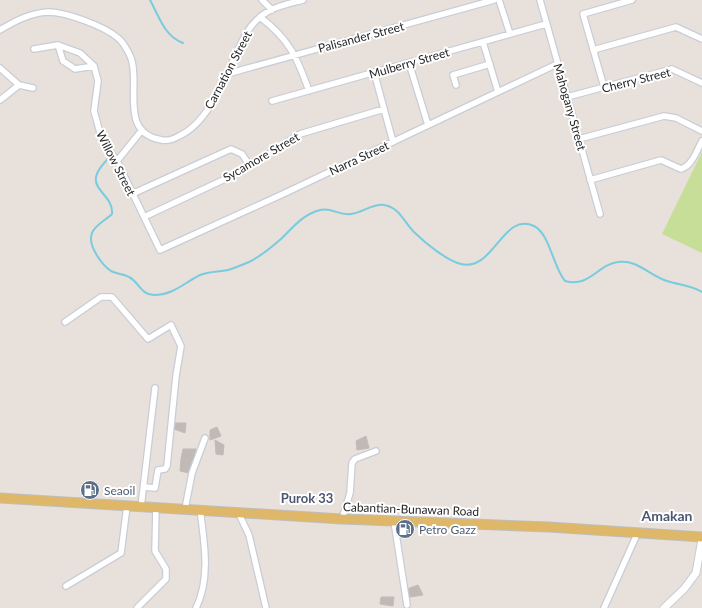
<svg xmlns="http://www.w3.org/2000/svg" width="702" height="608" viewBox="0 0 702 608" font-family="Lato,sans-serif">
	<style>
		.pitch { fill: #c7de99 }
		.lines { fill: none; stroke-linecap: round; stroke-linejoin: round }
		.stream { stroke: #79ccde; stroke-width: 2 }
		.building { fill: #c0bab7; stroke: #c2bcb4 }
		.minor-casing { stroke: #c8cdd7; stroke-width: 8 }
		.tertiary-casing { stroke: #c8cdd7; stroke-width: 9 }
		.primary-casing { stroke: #bebebe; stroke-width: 11 }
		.minor { stroke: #fff; stroke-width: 5.5 }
		.tertiary { stroke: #fff; stroke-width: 7 }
		.primary { stroke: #deb769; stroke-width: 9 }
		.labels { text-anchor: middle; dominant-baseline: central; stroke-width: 4; stroke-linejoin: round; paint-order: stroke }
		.street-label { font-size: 12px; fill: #272727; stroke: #fff }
		.service-label { font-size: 12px; fill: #4e5e75; stroke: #fff; text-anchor: start }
		.neighbourhood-label { font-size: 13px; font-weight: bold; fill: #4d5771; stroke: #fff }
		.quarter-label { font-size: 14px; font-weight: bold; fill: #4d5771; stroke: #fff }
	</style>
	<rect width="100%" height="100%" fill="#e8e0da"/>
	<!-- pitch -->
	<path class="pitch" d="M 702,152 L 702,253 L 662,234 Z"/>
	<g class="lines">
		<!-- stream -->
		<path class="stream" d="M 150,0 C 159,16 164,36 183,43
			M 110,157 C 76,189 114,190 112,214 C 106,220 95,225 92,233 C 87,245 102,265 111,271 C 117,274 124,274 129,277 C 139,282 141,295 154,295 C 173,295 184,283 200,275 C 209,271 218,272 228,270 C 235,268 242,265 249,262 C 261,256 272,247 282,238 C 294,226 304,214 320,210 C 331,207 340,216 351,214 C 362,213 373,203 384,205 C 399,207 404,222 414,232 C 424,242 447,261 461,264 C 494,272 503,211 534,226 C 550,234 553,267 565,281 C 590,288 598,264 618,262 C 637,259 650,276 667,281 C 679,285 691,285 702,292"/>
	</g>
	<!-- building -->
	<path class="building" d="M 175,423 L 186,423 L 185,433 L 174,429 Z
		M 217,427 L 221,436 L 210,440 L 210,430 Z
		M 366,436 L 369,448 L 357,450 L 356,441 Z
		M 215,440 L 224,445 L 223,455 L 216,454 Z
		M 183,449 L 196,449 L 195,462 L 181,459 Z
		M 181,459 L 192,461 L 189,473 L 180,471 Z
		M 418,585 L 423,595 L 410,597 L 407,589 Z
		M 381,597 L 394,597 L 393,606 L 380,604 Z"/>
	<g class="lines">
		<!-- minor casing -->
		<g class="minor-casing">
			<path id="minor" d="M 262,0 L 272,10
				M 499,0 L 510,34
				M 540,0 L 600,214
				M 260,17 C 289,39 297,57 309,91
				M 0,30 C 15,21 30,13 48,12 C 66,12 104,26 118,38 C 124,43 128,51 131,58 C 141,85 118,133 162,140 C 168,141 174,139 179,136 C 206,124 223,84 234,59 C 241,44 246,29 259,18 C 271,7 288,4 303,0
				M 483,42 L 498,92
				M 58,45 L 63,61 L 75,69 L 94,66
				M 34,49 L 58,45 L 80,53 L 94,66 L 98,81 L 94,111 L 102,140 L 117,161 L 160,250 L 283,194 L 557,64
				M 593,50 L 676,27 L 702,39
				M 409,63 L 428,125
				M 0,68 L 19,85 L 33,88
				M 374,72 L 393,142
				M 227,74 L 494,0
				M 456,85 L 453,75 L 490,64
				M 604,87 L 583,14 L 632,0
				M 567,97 L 672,69 L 702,83
				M 0,100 L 19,85
				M 272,101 L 546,24
				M 579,139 L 664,116 L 676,118 L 702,131
				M 117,161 L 142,130
				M 590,180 L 661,160 L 681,169 C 692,166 697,150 702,141
				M 132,194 L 231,149 L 242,154 L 250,166
				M 144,217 L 240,172 L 300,134 L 384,109
				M 65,322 L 101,297 L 112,297 L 148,339 L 171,325 L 181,346 L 176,376 L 167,466 L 165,469 L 158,470 L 155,488 L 144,487
				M 141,507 L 155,388
				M 185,509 L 192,473 L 205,438
				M 238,512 L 249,535 L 266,608
				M 342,519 L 350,493 L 352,463 L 355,459 L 376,451
				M 394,521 L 407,605
				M 66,586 L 121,553 L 127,506
				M 137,608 L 166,579 L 166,569 L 155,551 L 156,508
				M 196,608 C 211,578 204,541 200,509
				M 604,608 L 638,532"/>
		</g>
		<!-- tertiary casing -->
		<g class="tertiary-casing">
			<path id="tertiary" d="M 664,608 L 684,589 L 696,573 L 702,539"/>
		</g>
		<!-- primary casing -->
		<g class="primary-casing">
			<path id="primary" d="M 0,498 L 342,519 L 549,527 L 702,537"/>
		</g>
		<!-- minor -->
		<use href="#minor" class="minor"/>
		<!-- tertiary -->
		<use href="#tertiary" class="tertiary"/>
		<!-- primary -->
		<use href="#primary" class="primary"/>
	</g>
	<!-- icons -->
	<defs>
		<g id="fuel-disc" transform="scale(1)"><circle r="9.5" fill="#5c6f8a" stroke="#fff"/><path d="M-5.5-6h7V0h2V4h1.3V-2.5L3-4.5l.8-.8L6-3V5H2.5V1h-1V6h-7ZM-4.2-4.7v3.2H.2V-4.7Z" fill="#fff"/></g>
	</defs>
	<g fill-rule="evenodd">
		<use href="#fuel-disc" x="90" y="490"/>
		<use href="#fuel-disc" x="405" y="529"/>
	</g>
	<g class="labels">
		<!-- street labels -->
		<g class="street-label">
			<text transform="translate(361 37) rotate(-15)">Palisander Street</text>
			<text transform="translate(409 63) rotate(-16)">Mulberry Street</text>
			<text transform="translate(228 70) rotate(-62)">Carnation Street</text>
			<text transform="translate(636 80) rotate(-14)">Cherry Street</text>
			<text transform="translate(570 107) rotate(74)">Mahogany Street</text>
			<text transform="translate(261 157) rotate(-30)">Sycamore Street</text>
			<text transform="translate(359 158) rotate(-25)">Narra Street</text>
			<text transform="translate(116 163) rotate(63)">Willow Street</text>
			<text transform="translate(411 509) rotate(2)">Cabantian-Bunawan Road</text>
		</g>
		<!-- service labels -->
		<g class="service-label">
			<text x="104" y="490">Seaoil</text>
			<text x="419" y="529">Petro Gazz</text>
		</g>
		<!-- neighbourhood labels -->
		<g class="neighbourhood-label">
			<text x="307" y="498">Purok 33</text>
		</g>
		<!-- quarter labels -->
		<g class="quarter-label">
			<text x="667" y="515">Amakan</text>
		</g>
	</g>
</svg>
